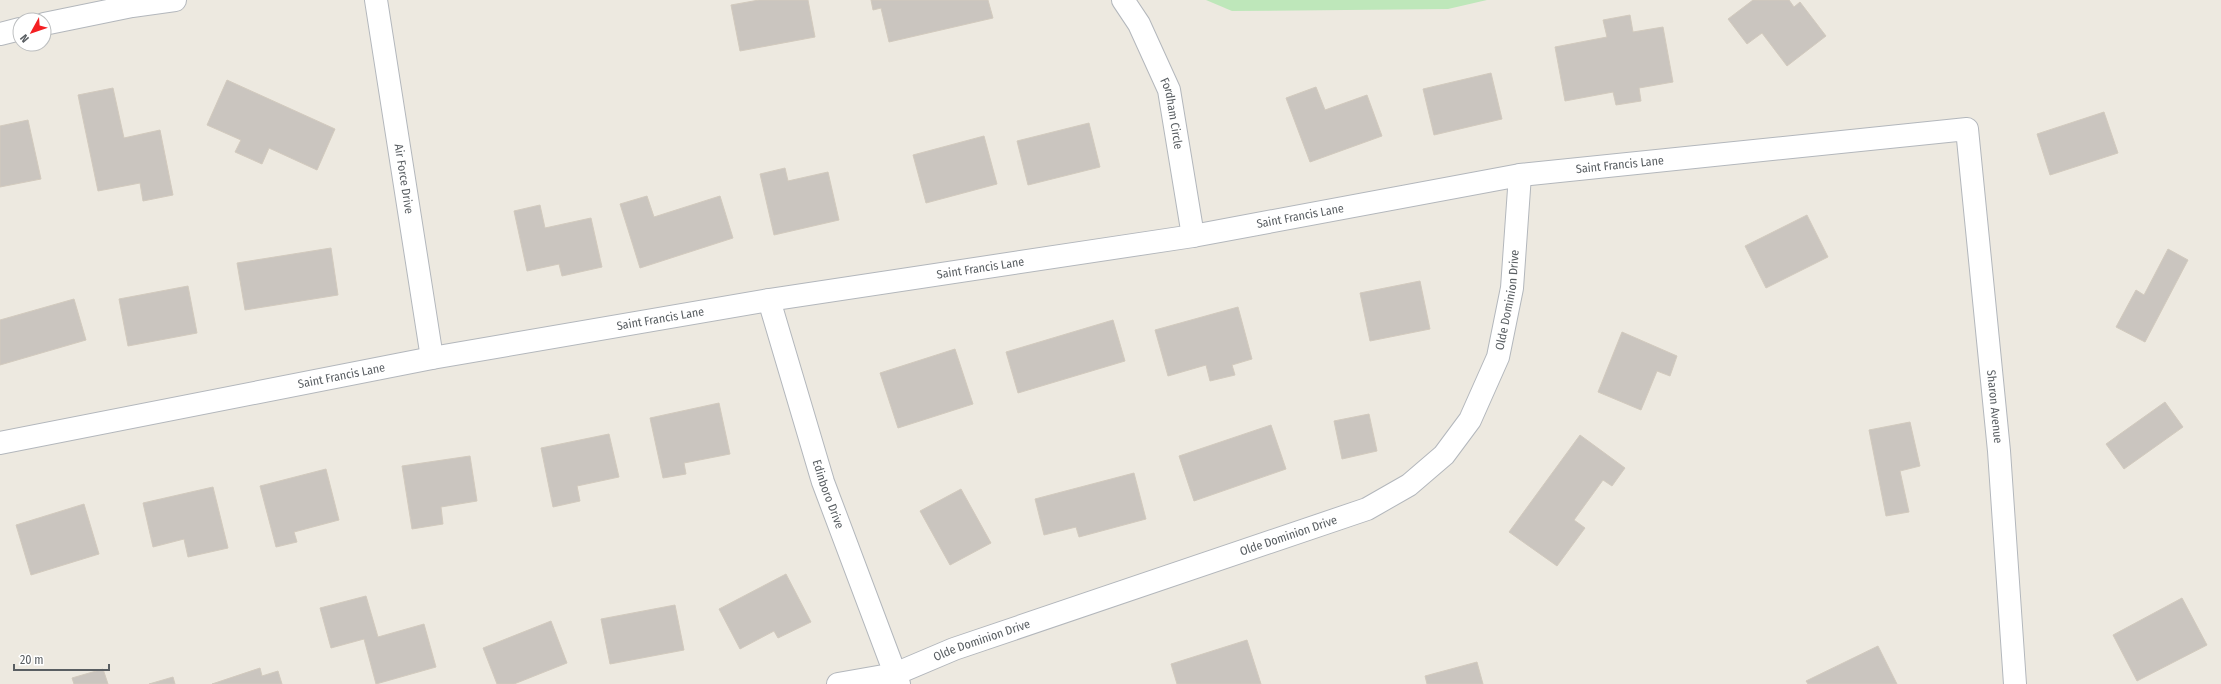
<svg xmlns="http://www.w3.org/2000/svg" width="2221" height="684" viewBox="0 0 2221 684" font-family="'Fira Sans Condensed',sans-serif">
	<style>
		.green { fill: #bee7ba }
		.building { fill: #cac5bf; stroke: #d2cabe }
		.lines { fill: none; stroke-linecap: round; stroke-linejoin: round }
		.minor-casing { stroke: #b3b7bc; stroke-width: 24 }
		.minor { stroke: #fff; stroke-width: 22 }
		.labels { text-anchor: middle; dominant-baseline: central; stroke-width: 3; stroke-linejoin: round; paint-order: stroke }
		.street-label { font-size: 12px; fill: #595e62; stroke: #fff }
	</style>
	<rect width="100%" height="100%" fill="#ede9e0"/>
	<!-- green -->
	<path class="green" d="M 1206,0 L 1487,0 L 1448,9 L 1232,11 Z"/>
	<!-- building -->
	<path class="building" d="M 759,0 L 808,0 L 815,37 L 740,51 L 731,5 Z
		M 871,0 L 988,0 L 993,18 L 889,42 L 881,8 L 873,10 Z
		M 1753,0 L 1789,0 L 1794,7 L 1800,2 L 1826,36 L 1787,66 L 1762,33 L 1747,44 L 1728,19 Z
		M 1630,15 L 1633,32 L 1663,27 L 1673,82 L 1639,88 L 1641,101 L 1616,105 L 1613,92 L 1565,101 L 1555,47 L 1607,37 L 1603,20 Z
		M 1491,73 L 1502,119 L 1434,135 L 1423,89 Z
		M 227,80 L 335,129 L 317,170 L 269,148 L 262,164 L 235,152 L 241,140 L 207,125 Z
		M 1316,87 L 1325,110 L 1367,95 L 1382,136 L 1310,162 L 1286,98 Z
		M 113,88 L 124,138 L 160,130 L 173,195 L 143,201 L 140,183 L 98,191 L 78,95 Z
		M 2104,112 L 2118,153 L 2050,175 L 2037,134 Z
		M 28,120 L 41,179 L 0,187 L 0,126 Z
		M 1089,123 L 1100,167 L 1028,185 L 1017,141 Z
		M 984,136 L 997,184 L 926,203 L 913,155 Z
		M 785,168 L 788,181 L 828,172 L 839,220 L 774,235 L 760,174 Z
		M 647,196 L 654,217 L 720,196 L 733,238 L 640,268 L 620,204 Z
		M 540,205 L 545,228 L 591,218 L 602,267 L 562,276 L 559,264 L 527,271 L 514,211 Z
		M 1807,215 L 1828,257 L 1766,288 L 1745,246 Z
		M 331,248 L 338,295 L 245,310 L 237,263 Z
		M 2168,249 L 2188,260 L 2145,342 L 2116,327 L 2136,290 L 2144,295 Z
		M 1420,281 L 1430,329 L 1370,341 L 1360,293 Z
		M 188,286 L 197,333 L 128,346 L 119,299 Z
		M 74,299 L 86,340 L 0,365 L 0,320 Z
		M 1238,307 L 1252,359 L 1232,365 L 1235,375 L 1210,381 L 1206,365 L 1168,376 L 1155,330 Z
		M 1113,320 L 1125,361 L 1018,393 L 1006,352 Z
		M 1622,332 L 1677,356 L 1670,376 L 1657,371 L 1641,410 L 1598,392 Z
		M 955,349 L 973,404 L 898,428 L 880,373 Z
		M 2165,402 L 2183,427 L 2124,469 L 2106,444 Z
		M 719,403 L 730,454 L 684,463 L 686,474 L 663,478 L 650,418 Z
		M 1369,414 L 1377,451 L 1342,459 L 1334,421 Z
		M 1910,422 L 1920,466 L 1900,471 L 1909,512 L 1886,516 L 1869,430 Z
		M 1271,425 L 1286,469 L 1194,501 L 1179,456 Z
		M 609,434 L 619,477 L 577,486 L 580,501 L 553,507 L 541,448 Z
		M 1580,435 L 1625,468 L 1612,486 L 1603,480 L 1574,520 L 1585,528 L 1557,566 L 1509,532 Z
		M 470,456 L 477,501 L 441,507 L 443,524 L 412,529 L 402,466 Z
		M 326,469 L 339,520 L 294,532 L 297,542 L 276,547 L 260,486 Z
		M 1134,473 L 1146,519 L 1079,537 L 1076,527 L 1044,535 L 1035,499 Z
		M 213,487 L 228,548 L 188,557 L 184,539 L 153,547 L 143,503 Z
		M 961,489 L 991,543 L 950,565 L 920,511 Z
		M 84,504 L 99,554 L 31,575 L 16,525 Z
		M 786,574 L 811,622 L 778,638 L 774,631 L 740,649 L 719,609 Z
		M 366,596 L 378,637 L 424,624 L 436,667 L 376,684 L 364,639 L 331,648 L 320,608 Z
		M 2182,598 L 2207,645 L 2137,681 L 2113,635 Z
		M 675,605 L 684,650 L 610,664 L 601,619 Z
		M 551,621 L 567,663 L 514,684 L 497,684 L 483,648 Z
		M 1247,640 L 1261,684 L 1177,684 L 1171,664 Z
		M 1878,646 L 1897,684 L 1808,684 L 1806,681 Z
		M 1477,662 L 1483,684 L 1427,684 L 1425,676 Z
		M 260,668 L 262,676 L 278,671 L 282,684 L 212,684 Z
		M 103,669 L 108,684 L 74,684 L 72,678 Z
		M 173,677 L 175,684 L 149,684 Z"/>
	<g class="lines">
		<!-- minor casing -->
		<g class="minor-casing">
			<g id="minor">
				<path id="s1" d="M 376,0 L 432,358"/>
				<path id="s2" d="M 1123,0 L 1139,24 L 1169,90 L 1193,236"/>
				<path d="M 44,24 L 132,6 L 175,0"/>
				<path d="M 0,34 L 20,29"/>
				<path id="s3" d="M 769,300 L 823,482 L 899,684"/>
				<path id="s4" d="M 0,443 L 432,358 L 769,300 L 1193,236 L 1520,175 L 1967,129 L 1999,451 L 2015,684"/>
				<path id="s5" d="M 838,684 L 895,674 L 954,649 L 1367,509 L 1409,485 L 1444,455 L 1470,420 L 1498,357 L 1512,288 L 1520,175"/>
			</g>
		</g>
		<!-- minor -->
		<use href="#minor" class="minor"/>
	</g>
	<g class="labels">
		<!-- street labels -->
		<g class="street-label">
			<text stroke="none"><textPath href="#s2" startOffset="125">Fordham Circle</textPath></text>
			<text stroke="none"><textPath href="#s4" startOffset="1644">Saint Francis Lane</textPath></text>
			<text stroke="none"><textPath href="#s1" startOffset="181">Air Force Drive</textPath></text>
			<text stroke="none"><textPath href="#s4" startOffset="1320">Saint Francis Lane</textPath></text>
			<text stroke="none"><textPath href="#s4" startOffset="996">Saint Francis Lane</textPath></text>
			<text stroke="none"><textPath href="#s5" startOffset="823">Olde Dominion Drive</textPath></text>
			<text stroke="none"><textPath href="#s4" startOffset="672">Saint Francis Lane</textPath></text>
			<text stroke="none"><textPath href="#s4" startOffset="348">Saint Francis Lane</textPath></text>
			<text stroke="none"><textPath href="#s4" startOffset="2272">Sharon Avenue</textPath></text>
			<text stroke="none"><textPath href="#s3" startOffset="203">Edinboro Drive</textPath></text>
			<text stroke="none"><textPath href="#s5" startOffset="475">Olde Dominion Drive</textPath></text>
			<text stroke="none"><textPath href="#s5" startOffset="151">Olde Dominion Drive</textPath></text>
		</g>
	</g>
	<!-- north arrow -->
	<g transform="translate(32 32) rotate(230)"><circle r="19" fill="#ffffff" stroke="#bdbfc0"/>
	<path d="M0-3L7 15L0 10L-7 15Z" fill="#f41f22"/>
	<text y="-6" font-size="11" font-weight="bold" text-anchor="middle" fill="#595e62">N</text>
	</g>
	<!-- scale -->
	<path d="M14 664v6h95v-6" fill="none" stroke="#595e62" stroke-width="2"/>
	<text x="20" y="664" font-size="12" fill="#595e62" stroke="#ffffff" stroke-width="3" paint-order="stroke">20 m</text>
</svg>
